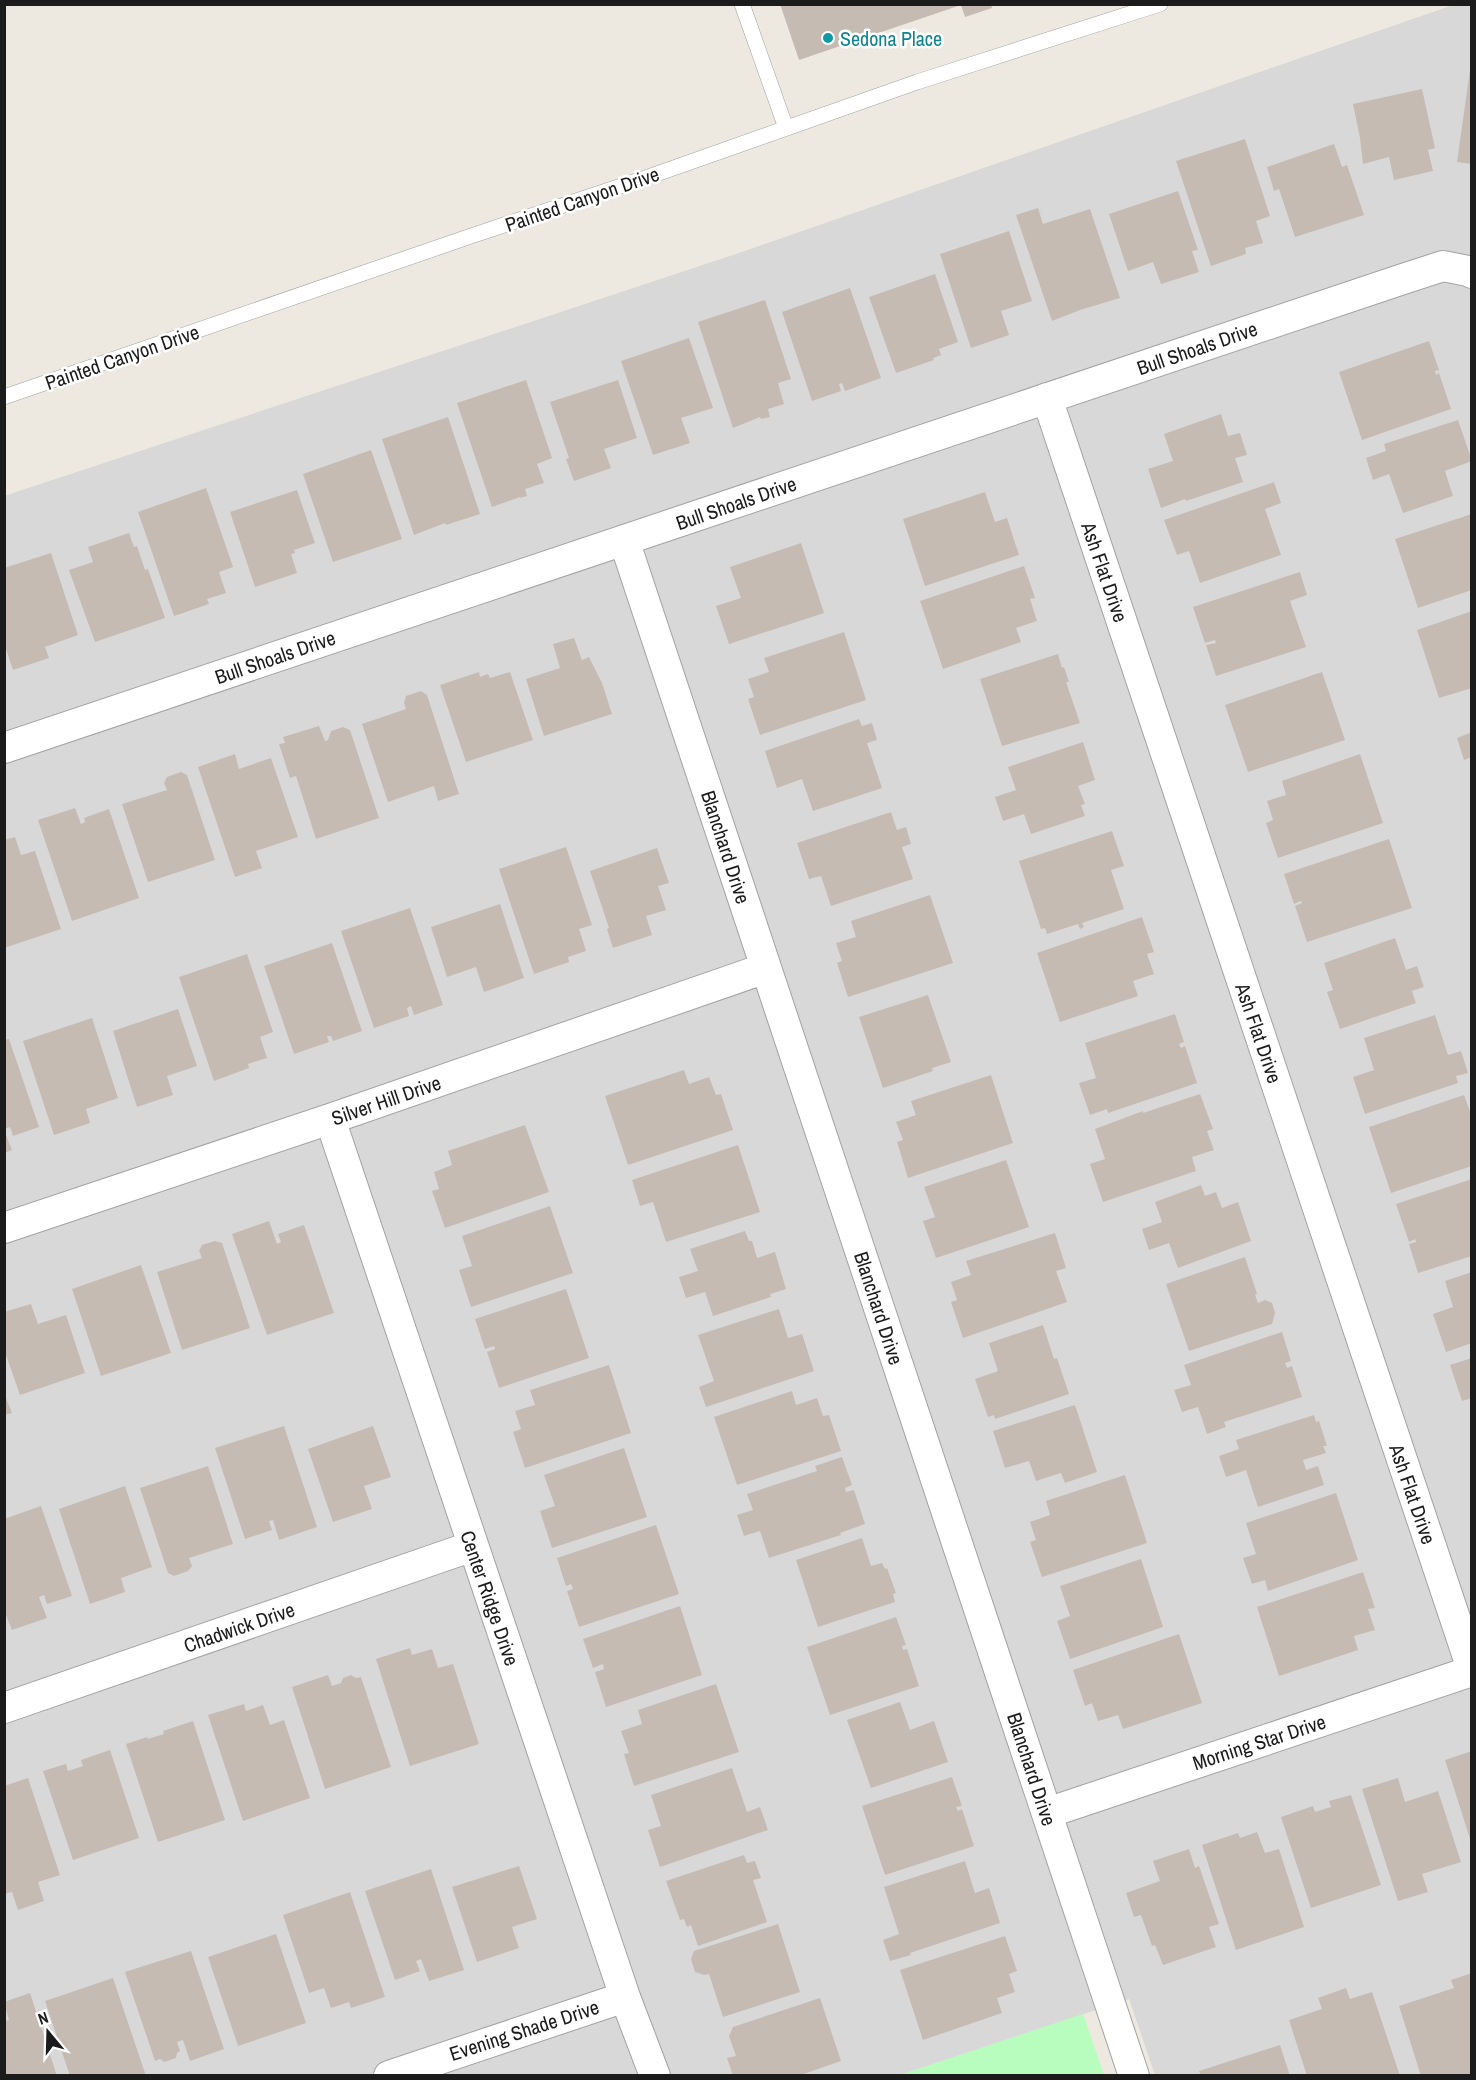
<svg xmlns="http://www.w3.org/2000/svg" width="1476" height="2080" viewBox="0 0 1476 2080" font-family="'Archivo Narrow',sans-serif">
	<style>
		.residential { fill: #d9d8d8 }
		.park { fill: #b8fcbe }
		.building { fill: #c5bbb3 }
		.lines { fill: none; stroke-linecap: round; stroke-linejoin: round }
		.lane-casing { stroke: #a2a2a2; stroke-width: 16 }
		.street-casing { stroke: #a2a2a2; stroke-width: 32 }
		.lane { stroke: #fff; stroke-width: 15 }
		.street { stroke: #fff; stroke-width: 30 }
		.culture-dot { fill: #0f9aa8; stroke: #fff; stroke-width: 2 }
		.labels { text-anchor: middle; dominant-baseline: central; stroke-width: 5; stroke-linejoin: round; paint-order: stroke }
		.culture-label { font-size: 20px; fill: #0d838f; stroke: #fff; text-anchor: start }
		.street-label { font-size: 20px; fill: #1b1b1b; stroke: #fff }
	</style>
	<rect width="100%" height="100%" fill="#ede9e0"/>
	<!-- residential -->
	<path class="residential" d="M 1453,5 L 1471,5 L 1471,2075 L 1155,2075 L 1129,1999 L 900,2075 L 5,2075 L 4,496 L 736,254 Z"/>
	<!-- park -->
	<path class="park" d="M 1083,2014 L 1104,2075 L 900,2075 Z"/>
	<!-- building -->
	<path class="building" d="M 780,4 L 991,4 L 992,8 L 965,17 L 961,5 L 799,60 Z
		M 1470,70 L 1472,70 L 1472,164 L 1457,162 Z
		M 1422,89 L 1435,148 L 1428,150 L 1433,171 L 1394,180 L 1389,157 L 1363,164 L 1360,138 L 1353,104 Z
		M 1245,139 L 1270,216 L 1256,221 L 1263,243 L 1245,248 L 1246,254 L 1211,266 L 1176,161 Z
		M 1334,144 L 1342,167 L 1347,165 L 1364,215 L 1295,237 L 1279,189 L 1274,191 L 1267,167 Z
		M 1178,191 L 1198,250 L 1192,251 L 1199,272 L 1161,284 L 1153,262 L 1128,271 L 1109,214 Z
		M 1038,208 L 1043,224 L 1090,209 L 1120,298 L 1080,310 L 1052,321 L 1016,215 Z
		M 1009,231 L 1032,301 L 1001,311 L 1009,335 L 971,348 L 940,254 Z
		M 935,274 L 958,342 L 939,349 L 941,355 L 933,358 L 934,360 L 896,373 L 869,297 Z
		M 850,288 L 881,378 L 845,391 L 842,383 L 839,384 L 841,391 L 812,401 L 782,312 Z
		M 765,300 L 791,379 L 778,383 L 784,404 L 768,409 L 770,417 L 761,419 L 760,417 L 733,428 L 698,322 Z
		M 689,338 L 713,408 L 681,418 L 690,443 L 653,455 L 621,361 Z
		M 1429,341 L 1439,370 L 1435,371 L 1436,375 L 1439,373 L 1451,409 L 1362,440 L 1339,372 Z
		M 526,380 L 552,458 L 537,464 L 544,483 L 525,489 L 527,496 L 520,498 L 520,497 L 492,507 L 457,403 Z
		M 618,380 L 637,438 L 604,449 L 611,468 L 574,481 L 566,459 L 569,458 L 550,402 Z
		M 1221,414 L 1228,436 L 1240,433 L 1247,455 L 1235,458 L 1243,482 L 1186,501 L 1185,499 L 1161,508 L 1148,469 L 1173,461 L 1164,434 Z
		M 448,417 L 480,514 L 446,525 L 445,523 L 414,535 L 382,439 Z
		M 1458,420 L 1472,461 L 1445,471 L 1453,496 L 1403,513 L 1389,474 L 1373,480 L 1366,458 L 1386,451 L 1384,444 Z
		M 371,450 L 402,539 L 333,562 L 303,474 Z
		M 1274,482 L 1281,503 L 1265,509 L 1281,555 L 1200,583 L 1189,551 L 1177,555 L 1164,520 Z
		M 206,488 L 233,567 L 219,572 L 226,593 L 207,599 L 209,604 L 174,616 L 138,512 Z
		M 297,490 L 315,543 L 294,550 L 295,553 L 291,554 L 297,573 L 255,587 L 230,512 Z
		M 985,492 L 995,522 L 1007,518 L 1019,555 L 925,586 L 903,519 Z
		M 1472,514 L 1472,590 L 1418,608 L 1395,539 Z
		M 129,533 L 134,547 L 137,546 L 145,570 L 148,569 L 165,618 L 95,642 L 69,570 L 93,562 L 88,547 Z
		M 801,543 L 824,613 L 729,644 L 716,606 L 741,598 L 730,567 Z
		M 51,553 L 78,635 L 45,647 L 49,658 L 13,670 L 4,643 L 4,568 Z
		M 1024,566 L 1035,598 L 1030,599 L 1037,621 L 1016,628 L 1021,642 L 943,669 L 920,601 Z
		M 1300,572 L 1307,595 L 1290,601 L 1306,647 L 1216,676 L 1206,645 L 1216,643 L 1215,640 L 1205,643 L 1193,607 Z
		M 1472,611 L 1472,688 L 1439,698 L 1417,630 Z
		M 844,632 L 866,700 L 760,735 L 748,699 L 754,697 L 748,679 L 769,672 L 764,658 Z
		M 574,638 L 582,660 L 589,657 L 602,683 L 612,714 L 544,736 L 526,679 L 560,668 L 553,644 Z
		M 1058,654 L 1062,668 L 1064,667 L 1069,682 L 1066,682 L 1080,723 L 1002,746 L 980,679 Z
		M 479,672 L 480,677 L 488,674 L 490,678 L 510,672 L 533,740 L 466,762 L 440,685 Z
		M 1322,672 L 1345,740 L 1248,772 L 1225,705 Z
		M 421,691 L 427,695 L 459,794 L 438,801 L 434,786 L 388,802 L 362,724 L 406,709 L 404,703 L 406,696 Z
		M 859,719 L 862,726 L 872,723 L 877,740 L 867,743 L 882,788 L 813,811 L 802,779 L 777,788 L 765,751 Z
		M 319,726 L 325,741 L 328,740 L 331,731 L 343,727 L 350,730 L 379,818 L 316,839 L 296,776 L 290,778 L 279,744 L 285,743 L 283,737 Z
		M 1472,732 L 1472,757 L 1464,760 L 1457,738 Z
		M 1083,742 L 1095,780 L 1078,786 L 1085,804 L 1081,805 L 1085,816 L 1031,834 L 1024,814 L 1003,821 L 995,797 L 1016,790 L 1008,767 Z
		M 235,754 L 239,769 L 271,758 L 298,837 L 256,851 L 262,868 L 235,877 L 198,767 Z
		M 1360,754 L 1383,823 L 1278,858 L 1266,823 L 1273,820 L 1267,801 L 1286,795 L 1282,781 Z
		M 181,772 L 187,775 L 215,860 L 148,882 L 122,804 L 167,790 L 164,783 L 167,777 Z
		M 75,808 L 81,824 L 85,822 L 84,818 L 109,809 L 139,898 L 72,921 L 38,820 Z
		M 891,812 L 897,830 L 906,827 L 911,844 L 902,847 L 913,879 L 831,906 L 821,876 L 809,879 L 797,843 Z
		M 1112,831 L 1124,866 L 1111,870 L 1124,909 L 1082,923 L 1084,927 L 1080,929 L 1078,924 L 1047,934 L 1045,928 L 1041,929 L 1019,861 Z
		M 15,837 L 21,855 L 35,851 L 61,929 L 4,948 L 4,840 Z
		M 1389,839 L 1412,908 L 1307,942 L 1295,906 L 1302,903 L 1301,901 L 1294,904 L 1284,874 Z
		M 566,847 L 592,925 L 579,929 L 586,951 L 568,957 L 569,962 L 534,974 L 499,869 Z
		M 657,848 L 669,883 L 658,886 L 666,910 L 646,916 L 652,935 L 613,948 L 607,929 L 609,928 L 590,871 Z
		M 930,895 L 953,963 L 848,997 L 837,963 L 842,961 L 836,943 L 856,937 L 851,921 Z
		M 500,904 L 524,978 L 484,992 L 476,967 L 447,977 L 431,927 Z
		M 410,908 L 443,1005 L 414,1015 L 411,1006 L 407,1008 L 409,1016 L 374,1028 L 341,931 Z
		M 1142,917 L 1154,952 L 1147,954 L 1154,974 L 1133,981 L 1138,996 L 1060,1022 L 1037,953 Z
		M 1395,938 L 1406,970 L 1417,966 L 1424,987 L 1412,991 L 1416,1003 L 1340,1029 L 1327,992 L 1333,990 L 1324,963 Z
		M 332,943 L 362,1031 L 333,1041 L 331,1036 L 327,1036 L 329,1042 L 294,1054 L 264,966 Z
		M 247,954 L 273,1032 L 260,1037 L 267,1058 L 248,1064 L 249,1068 L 214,1081 L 179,977 Z
		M 928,995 L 951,1062 L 932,1068 L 933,1071 L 883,1088 L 859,1017 Z
		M 178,1009 L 197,1066 L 167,1076 L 173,1095 L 137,1107 L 113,1031 Z
		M 1175,1014 L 1184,1042 L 1179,1044 L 1181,1048 L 1185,1046 L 1197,1083 L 1108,1113 L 1107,1109 L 1090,1115 L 1079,1083 L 1096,1078 L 1085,1043 Z
		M 1435,1015 L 1448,1055 L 1461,1051 L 1468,1073 L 1456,1076 L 1458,1083 L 1365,1114 L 1353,1077 L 1374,1070 L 1364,1038 Z
		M 92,1018 L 118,1098 L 86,1109 L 90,1123 L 54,1135 L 23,1041 Z
		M 9,1039 L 39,1127 L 13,1136 L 10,1127 L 4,1129 L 4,1040 Z
		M 684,1070 L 689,1084 L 709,1077 L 716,1095 L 721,1094 L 733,1130 L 628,1165 L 605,1096 Z
		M 991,1075 L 1013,1143 L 908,1178 L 897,1142 L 903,1140 L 896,1122 L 916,1115 L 911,1101 Z
		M 1200,1094 L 1213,1129 L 1207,1131 L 1214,1150 L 1192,1157 L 1196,1171 L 1103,1202 L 1090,1164 L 1105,1159 L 1095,1129 L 1143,1111 L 1143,1113 Z
		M 1464,1095 L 1472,1117 L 1472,1166 L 1391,1193 L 1369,1127 Z
		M 525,1125 L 549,1192 L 445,1228 L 432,1191 L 439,1189 L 434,1172 L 452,1165 L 448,1151 Z
		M 4,1130 L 12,1150 L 4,1153 Z
		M 738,1145 L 760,1212 L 666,1242 L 653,1202 L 640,1206 L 632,1180 Z
		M 1006,1160 L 1029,1227 L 936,1258 L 923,1221 L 935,1217 L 924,1187 Z
		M 1472,1179 L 1472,1256 L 1418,1273 L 1409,1244 L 1416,1242 L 1415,1239 L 1409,1242 L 1396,1204 Z
		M 1201,1185 L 1205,1196 L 1216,1192 L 1222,1208 L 1238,1202 L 1251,1241 L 1178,1268 L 1169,1243 L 1149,1250 L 1142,1229 L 1162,1222 L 1155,1202 Z
		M 550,1206 L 573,1273 L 471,1307 L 459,1270 L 472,1266 L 462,1236 Z
		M 269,1221 L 277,1244 L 281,1242 L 278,1234 L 304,1225 L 334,1313 L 267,1335 L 232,1234 Z
		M 745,1231 L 749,1241 L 752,1241 L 757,1258 L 775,1252 L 786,1289 L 770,1294 L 771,1297 L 713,1316 L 705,1292 L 686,1298 L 679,1277 L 698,1271 L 690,1249 Z
		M 1055,1233 L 1066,1268 L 1056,1271 L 1067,1302 L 963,1338 L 951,1302 L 957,1300 L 951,1282 L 971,1275 L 966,1261 Z
		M 215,1241 L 222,1243 L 250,1328 L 182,1350 L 157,1272 L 202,1258 L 199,1251 L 202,1245 Z
		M 1245,1257 L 1257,1294 L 1255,1295 L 1258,1303 L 1265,1300 L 1272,1303 L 1275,1313 L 1272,1324 L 1189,1351 L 1166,1284 Z
		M 141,1265 L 171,1353 L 101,1376 L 72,1289 Z
		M 1472,1272 L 1472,1343 L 1446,1352 L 1433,1314 L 1453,1307 L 1445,1281 Z
		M 566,1289 L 589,1358 L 499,1388 L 487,1352 L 495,1349 L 494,1346 L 485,1349 L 475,1319 Z
		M 31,1304 L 38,1324 L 66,1315 L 85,1373 L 20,1395 L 4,1349 L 4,1312 Z
		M 779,1309 L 788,1338 L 802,1334 L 814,1371 L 706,1407 L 699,1387 L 714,1381 L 698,1335 Z
		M 1043,1325 L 1054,1359 L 1057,1358 L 1069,1394 L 995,1419 L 994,1415 L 988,1417 L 975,1379 L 998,1371 L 989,1343 Z
		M 1282,1332 L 1291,1361 L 1285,1363 L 1287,1368 L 1292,1366 L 1302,1397 L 1224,1422 L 1226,1427 L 1207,1434 L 1198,1407 L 1182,1412 L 1174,1390 L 1191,1385 L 1184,1365 Z
		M 1472,1358 L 1472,1398 L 1462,1401 L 1450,1365 Z
		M 609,1365 L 631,1433 L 525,1468 L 513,1432 L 521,1429 L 515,1411 L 535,1405 L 530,1390 Z
		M 792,1391 L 796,1405 L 817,1398 L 823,1416 L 829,1415 L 841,1451 L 737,1485 L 714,1417 Z
		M 4,1393 L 12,1413 L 4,1415 Z
		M 1075,1405 L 1097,1472 L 1065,1483 L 1061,1473 L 1036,1481 L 1029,1461 L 1005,1468 L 993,1431 Z
		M 1314,1415 L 1316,1422 L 1319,1421 L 1327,1446 L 1323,1446 L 1326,1453 L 1303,1460 L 1306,1470 L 1318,1466 L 1324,1485 L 1258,1507 L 1246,1470 L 1226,1477 L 1219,1456 L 1239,1449 L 1236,1440 Z
		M 284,1426 L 317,1527 L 279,1540 L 273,1520 L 269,1521 L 272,1530 L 245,1539 L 215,1448 Z
		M 373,1426 L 391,1477 L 364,1486 L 372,1509 L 333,1522 L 308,1449 Z
		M 624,1448 L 647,1517 L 552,1548 L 540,1511 L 555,1506 L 544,1475 Z
		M 842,1457 L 852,1485 L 845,1488 L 846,1492 L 854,1490 L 865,1524 L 840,1533 L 841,1535 L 769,1558 L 760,1531 L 744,1536 L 737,1515 L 753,1510 L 747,1494 L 817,1471 L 815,1466 Z
		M 208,1466 L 233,1544 L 189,1558 L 192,1566 L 188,1571 L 174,1576 L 168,1573 L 140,1488 Z
		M 1125,1475 L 1147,1543 L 1042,1577 L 1030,1542 L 1036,1540 L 1030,1522 L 1050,1515 L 1046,1501 Z
		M 125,1486 L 152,1567 L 121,1578 L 125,1592 L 90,1604 L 59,1509 Z
		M 1336,1493 L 1358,1560 L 1268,1591 L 1265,1580 L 1252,1584 L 1243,1558 L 1256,1554 L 1246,1523 Z
		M 41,1506 L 72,1596 L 47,1604 L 44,1595 L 39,1597 L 47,1618 L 12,1630 L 4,1610 L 4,1519 Z
		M 656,1525 L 679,1594 L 579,1627 L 567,1591 L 573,1589 L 571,1584 L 566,1586 L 557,1558 Z
		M 862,1538 L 871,1566 L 882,1563 L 885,1569 L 887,1568 L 896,1593 L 893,1594 L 895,1602 L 818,1627 L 796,1560 Z
		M 1141,1559 L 1163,1627 L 1070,1659 L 1057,1621 L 1070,1616 L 1060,1586 Z
		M 1363,1572 L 1375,1608 L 1368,1609 L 1375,1630 L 1354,1636 L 1358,1650 L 1279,1676 L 1257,1607 Z
		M 680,1606 L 702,1675 L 606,1707 L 595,1672 L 604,1669 L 603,1664 L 593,1668 L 583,1639 Z
		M 896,1617 L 906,1645 L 902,1646 L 903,1650 L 907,1649 L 919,1686 L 830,1715 L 807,1647 Z
		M 1179,1634 L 1202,1703 L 1123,1729 L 1118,1715 L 1098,1721 L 1092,1703 L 1085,1706 L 1073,1670 Z
		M 410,1648 L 412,1655 L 432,1649 L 438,1668 L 453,1664 L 479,1744 L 410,1766 L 376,1659 Z
		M 328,1675 L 332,1686 L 341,1683 L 343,1678 L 351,1675 L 356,1678 L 361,1677 L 391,1767 L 325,1789 L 292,1687 Z
		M 716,1684 L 739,1752 L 634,1786 L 624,1754 L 629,1753 L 621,1731 L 642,1724 L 638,1710 Z
		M 900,1702 L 910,1730 L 934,1721 L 948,1762 L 871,1788 L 847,1720 Z
		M 244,1704 L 246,1711 L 263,1705 L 270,1725 L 284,1720 L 310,1798 L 243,1821 L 208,1715 Z
		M 193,1721 L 225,1820 L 158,1842 L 126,1744 L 147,1737 L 148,1739 L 164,1734 L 163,1731 Z
		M 110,1750 L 139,1838 L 73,1860 L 43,1771 L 66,1764 L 68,1771 L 83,1766 L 81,1760 Z
		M 1472,1751 L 1472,1842 L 1471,1842 L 1445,1760 Z
		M 732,1768 L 747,1812 L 760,1807 L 768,1830 L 660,1867 L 648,1830 L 661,1826 L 651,1795 Z
		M 952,1777 L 962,1806 L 956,1807 L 958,1811 L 962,1809 L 974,1846 L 885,1875 L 862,1806 Z
		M 28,1778 L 60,1875 L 38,1882 L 44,1901 L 18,1910 L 12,1892 L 4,1894 L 4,1786 Z
		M 1398,1778 L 1405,1802 L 1438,1791 L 1461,1862 L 1422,1874 L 1428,1892 L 1398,1901 L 1362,1789 Z
		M 1351,1795 L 1381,1885 L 1311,1908 L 1281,1817 L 1313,1806 L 1315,1812 L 1331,1807 L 1329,1801 Z
		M 1257,1832 L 1265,1853 L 1279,1849 L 1304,1927 L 1236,1950 L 1202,1845 L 1238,1833 L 1240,1838 Z
		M 1189,1849 L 1195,1868 L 1199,1866 L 1219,1924 L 1209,1927 L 1216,1947 L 1163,1965 L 1155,1945 L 1152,1946 L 1141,1915 L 1134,1917 L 1126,1893 L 1160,1881 L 1153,1861 Z
		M 744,1855 L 747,1863 L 755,1861 L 761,1878 L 753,1880 L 767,1922 L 698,1946 L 691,1925 L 687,1927 L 684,1919 L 680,1920 L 666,1881 Z
		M 965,1861 L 975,1893 L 989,1888 L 1000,1923 L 910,1953 L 911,1955 L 890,1961 L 883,1940 L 899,1934 L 884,1887 Z
		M 519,1866 L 537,1919 L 512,1927 L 519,1948 L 477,1962 L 452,1887 Z
		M 431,1869 L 464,1970 L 429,1981 L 421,1959 L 416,1961 L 420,1971 L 395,1980 L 365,1891 Z
		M 350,1892 L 385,1997 L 351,2008 L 349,2002 L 331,2008 L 324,1988 L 309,1993 L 283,1915 Z
		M 778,1924 L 800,1992 L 723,2017 L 709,1974 L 704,1975 L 695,1972 L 691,1959 L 694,1951 Z
		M 276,1934 L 306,2023 L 238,2046 L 208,1957 Z
		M 1005,1936 L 1017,1971 L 1009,1974 L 1015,1992 L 997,1998 L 1002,2013 L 923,2040 L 900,1970 Z
		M 191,1951 L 224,2049 L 190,2061 L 183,2040 L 177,2042 L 180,2051 L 177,2053 L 176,2058 L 164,2062 L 160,2059 L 155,2061 L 125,1972 Z
		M 1472,1973 L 1472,2073 L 1463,2076 L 1456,2076 L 1455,2074 L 1449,2076 L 1421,2076 L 1399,2006 L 1454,1988 L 1451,1980 Z
		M 113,1978 L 146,2076 L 70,2076 L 45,2001 Z
		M 1346,1988 L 1350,1999 L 1372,1992 L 1400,2076 L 1307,2076 L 1289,2020 L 1322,2009 L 1318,1998 Z
		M 30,1993 L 57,2076 L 4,2076 L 4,2021 L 9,2020 L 4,2002 Z
		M 820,1998 L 841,2061 L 798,2076 L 733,2076 L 727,2058 L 736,2056 L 729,2036 L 733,2027 Z
		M 1280,2045 L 1290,2076 L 1201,2076 L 1199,2071 Z"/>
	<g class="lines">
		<!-- lane casing -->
		<g class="lane-casing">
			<path id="lane" d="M 742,4 L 786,128
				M 4,397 L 471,236 L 648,177 L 917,82 L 1160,4"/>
		</g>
		<!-- street casing -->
		<g class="street-casing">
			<path id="street" d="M 1047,398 L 1472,1669
				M 624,540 L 1134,2076
				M 4,748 L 1400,280 L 1443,266 L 1468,271 L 1472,273
				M 330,1119 L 625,1997 L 655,2076
				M 4,1228 L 330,1119 L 766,968
				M 4,1708 L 473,1546
				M 1047,1813 L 1472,1671
				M 389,2076 L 625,1997"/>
		</g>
		<!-- lane -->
		<use href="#lane" class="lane"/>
		<!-- street -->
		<use href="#street" class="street"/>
	</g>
	<!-- markers -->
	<circle class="culture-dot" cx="828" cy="38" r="6"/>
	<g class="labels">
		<!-- culture labels -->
		<g class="culture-label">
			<text x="840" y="38">Sedona Place</text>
		</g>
		<!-- street labels -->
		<g class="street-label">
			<text transform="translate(582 199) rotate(-19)">Painted Canyon Drive</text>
			<text transform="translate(1197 348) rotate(-19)">Bull Shoals Drive</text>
			<text transform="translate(122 357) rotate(-19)">Painted Canyon Drive</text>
			<text transform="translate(736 503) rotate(-19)">Bull Shoals Drive</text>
			<text transform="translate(1105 572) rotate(71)">Ash Flat Drive</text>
			<text transform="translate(275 657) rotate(-19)">Bull Shoals Drive</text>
			<text transform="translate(726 847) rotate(72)">Blanchard Drive</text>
			<text transform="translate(1259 1033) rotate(71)">Ash Flat Drive</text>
			<text transform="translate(386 1100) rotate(-19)">Silver Hill Drive</text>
			<text transform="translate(879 1308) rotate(72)">Blanchard Drive</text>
			<text transform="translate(1413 1494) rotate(71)">Ash Flat Drive</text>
			<text transform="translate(490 1598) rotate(71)">Center Ridge Drive</text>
			<text transform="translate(239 1627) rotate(-19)">Chadwick Drive</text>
			<text transform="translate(1259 1742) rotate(-18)">Morning Star Drive</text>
			<text transform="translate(1032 1769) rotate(72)">Blanchard Drive</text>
			<text transform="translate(524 2030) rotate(-18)">Evening Shade Drive</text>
		</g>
	</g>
	<!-- border -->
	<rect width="1476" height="2080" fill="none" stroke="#1b1b1b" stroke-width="12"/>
	<!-- north arrow -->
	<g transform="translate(48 2032) rotate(341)" stroke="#ffffff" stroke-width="4.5" paint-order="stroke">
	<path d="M0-4.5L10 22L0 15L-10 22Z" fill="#1b1b1b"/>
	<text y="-9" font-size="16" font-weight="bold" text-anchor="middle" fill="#1b1b1b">N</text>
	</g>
</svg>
